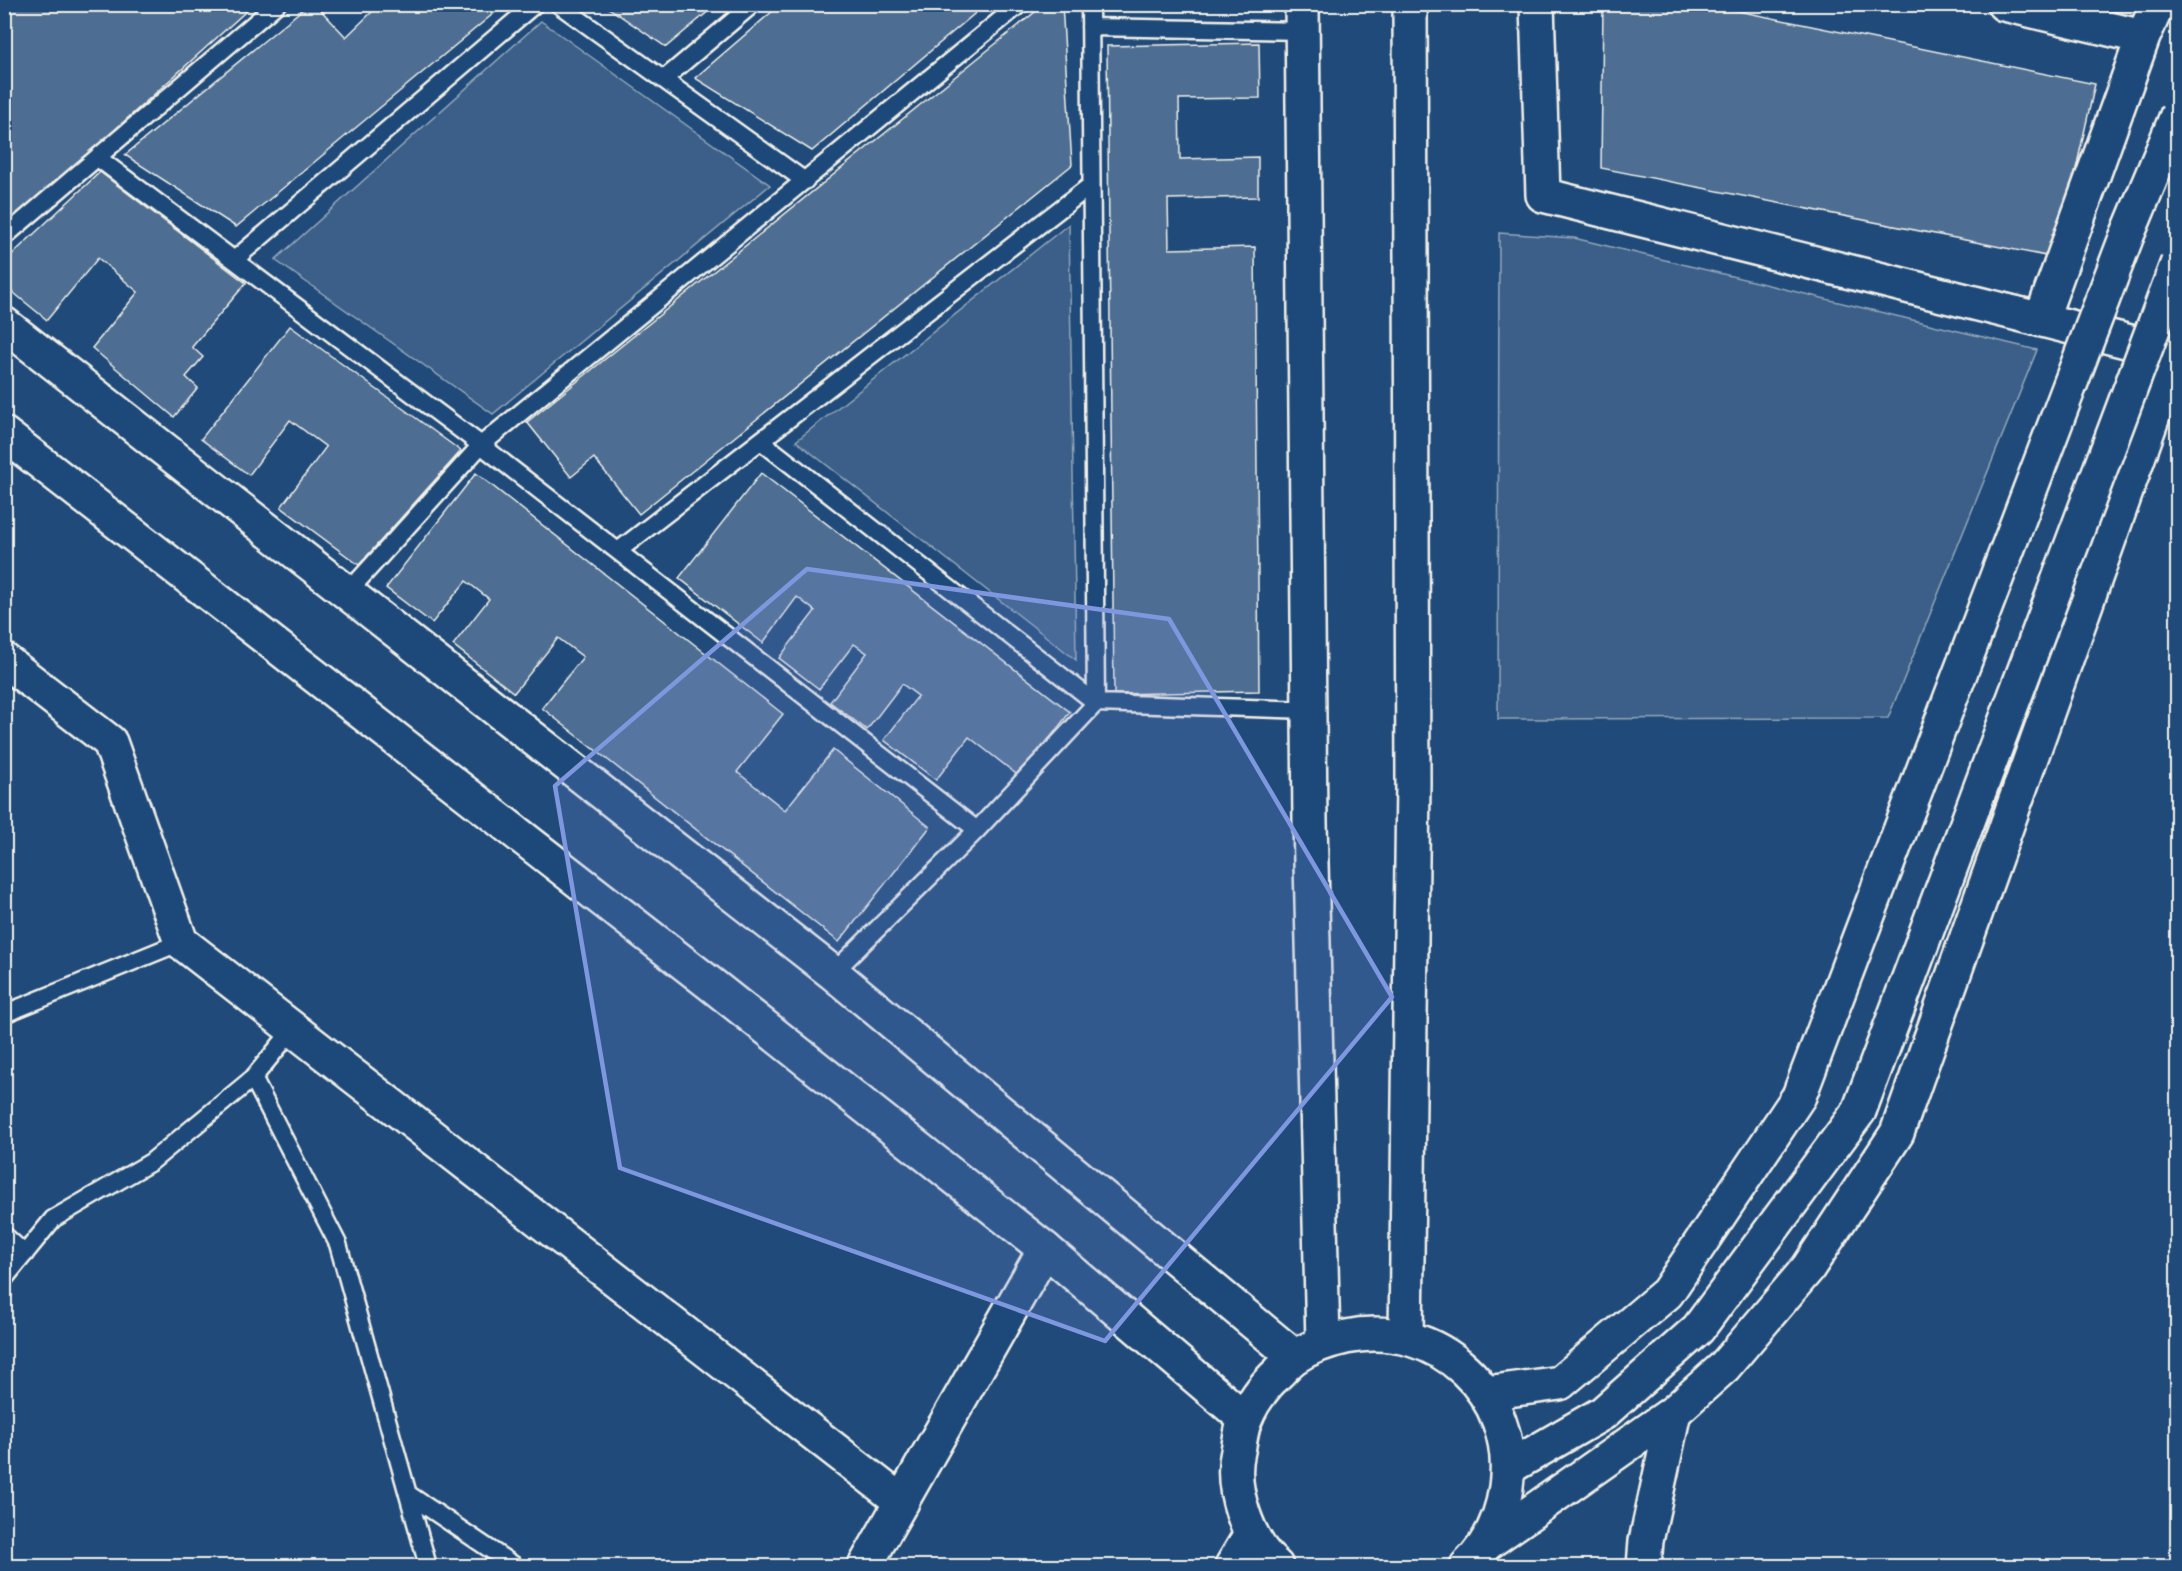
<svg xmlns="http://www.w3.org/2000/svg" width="2182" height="1571" viewBox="0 0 2182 1571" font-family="Dekko,sans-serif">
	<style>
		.green { fill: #3a5f88; stroke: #97a8b8; stroke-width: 1.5 }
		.building { fill: #4d6e92; stroke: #f4f1e8; stroke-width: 1.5 }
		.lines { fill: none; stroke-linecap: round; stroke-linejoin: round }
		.lane-casing { stroke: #f4f1e8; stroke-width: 21 }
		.street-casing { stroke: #f4f1e8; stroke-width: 38 }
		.secondary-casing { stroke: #f4f1e8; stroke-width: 38 }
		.lane { stroke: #1f4a7a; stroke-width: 16 }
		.street { stroke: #1f4a7a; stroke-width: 33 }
		.secondary { stroke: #1f4a7a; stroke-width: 33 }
		.rail-casing { stroke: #f4f1e8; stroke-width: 7 }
		.rail { stroke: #1f4a7a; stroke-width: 4.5; stroke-dasharray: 14; stroke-linecap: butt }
		.secondary-bridge-casing { stroke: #f4f1e8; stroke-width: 38; stroke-linecap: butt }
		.secondary-bridge { stroke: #1f4a7a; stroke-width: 33 }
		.marked { fill: #7e97df; fill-opacity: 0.2; stroke: #7e97df; stroke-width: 4.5; stroke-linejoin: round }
	</style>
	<rect width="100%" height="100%" fill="#1f4a7a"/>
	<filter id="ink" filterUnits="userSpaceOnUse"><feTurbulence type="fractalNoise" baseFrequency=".0167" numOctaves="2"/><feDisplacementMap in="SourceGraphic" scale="12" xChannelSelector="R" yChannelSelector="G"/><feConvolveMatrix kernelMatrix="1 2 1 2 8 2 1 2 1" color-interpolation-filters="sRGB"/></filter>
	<g filter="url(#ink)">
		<!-- green -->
		<path class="green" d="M 541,21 L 770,185 L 493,414 L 275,260 Z
			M 1069,224 L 1076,660 L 796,441 Z
			M 1499,233 L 1574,238 L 2037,350 L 1888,718 L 1498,719 Z"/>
		<!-- building -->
		<path class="building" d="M 13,4 L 254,4 L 4,230 L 4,12 Z
			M 309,4 L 315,4 L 346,37 L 376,8 L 373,4 L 505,4 L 236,227 L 125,155 Z
			M 603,4 L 717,4 L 666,47 Z
			M 781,4 L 986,4 L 812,151 L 695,78 Z
			M 1045,4 L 1062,4 L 1072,165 L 639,514 L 594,458 L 571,477 L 527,422 Z
			M 1603,4 L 1704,4 L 2095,84 L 2056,258 L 1601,168 Z
			M 2091,4 L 2138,4 L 2133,20 Z
			M 1259,43 L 1260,98 L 1179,99 L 1180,159 L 1258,157 L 1258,197 L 1168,199 L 1169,249 L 1255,247 L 1259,691 L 1114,694 L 1107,46 Z
			M 100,172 L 246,283 L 192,347 L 203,357 L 186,377 L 198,388 L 174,417 L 92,348 L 138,292 L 98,258 L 47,320 L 4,285 L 4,262 Z
			M 290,326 L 461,451 L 359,565 L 281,507 L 326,447 L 290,420 L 249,475 L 201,439 Z
			M 476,473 L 783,714 L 737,772 L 785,810 L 833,750 L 930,827 L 839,942 L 542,708 L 583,657 L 558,638 L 514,693 L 453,645 L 489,599 L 466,581 L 432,623 L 386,588 Z
			M 761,473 L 1070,712 L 1020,777 L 969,737 L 936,780 L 884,740 L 918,696 L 902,684 L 867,730 L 830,702 L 867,653 L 854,644 L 819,689 L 779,658 L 815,611 L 797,597 L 763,643 L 679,578 Z"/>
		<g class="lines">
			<!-- lane casing -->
			<g class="lane-casing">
				<path id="lane" d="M 558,4 L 805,181
					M 1090,27 L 1303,31
					M 664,79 L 753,4
					M 98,158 L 481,445 L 977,830
					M 4,237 L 277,4
					M 234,260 L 535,4
					M 761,441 L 1096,703 L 1309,710
					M 618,551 L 1091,185
					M 347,593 L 481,445 L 1020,4
					M 833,973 L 977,830 L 1096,703 L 1090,4
					M 4,1014 L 181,942
					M 293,1029 L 253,1078 L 338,1244 L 428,1566
					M 4,1235 L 25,1254
					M 4,1279 L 53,1219 L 151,1162 L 253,1078
					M 408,1494 L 515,1566"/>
			</g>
			<!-- street casing -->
			<g class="street-casing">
				<path id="street" d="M 1537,4 L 1543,195 L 2174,353
					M 2004,4 L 2143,37
					M 2041,320 L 2143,37 L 2158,4
					M 4,660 L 110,742 L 181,942 L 902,1502
					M 1486,1544 L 1674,1412 L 1724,1367 L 1808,1268 L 1897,1133 L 2178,346
					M 865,1566 L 1045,1249
					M 1232,1566 L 1251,1534"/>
			</g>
			<!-- secondary casing -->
			<g class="secondary-casing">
				<path id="secondary" d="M 1302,4 L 1310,822 L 1323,1342
					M 4,324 L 833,973 L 1295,1357
					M 4,434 L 712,985 L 1045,1249 L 1245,1419
					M 1406,1337 L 1413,782 L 1410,4
					M 1486,1393 L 1560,1383 L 1667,1293 L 1799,1096
					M 1508,1468 L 1603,1413 L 1698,1329 L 1859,1111
					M 1276,1566 C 1248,1543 1229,1487 1238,1451 C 1240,1441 1241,1429 1245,1420 C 1252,1402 1265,1385 1279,1372 C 1284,1367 1289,1361 1295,1357 C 1311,1346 1328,1341 1346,1337 C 1437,1318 1519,1394 1506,1487 C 1502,1517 1489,1545 1467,1566
					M 1644,1566 L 1646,1541 L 1674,1412"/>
			</g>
			<!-- lane -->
			<use href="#lane" class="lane"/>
			<!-- street -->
			<use href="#street" class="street"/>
			<!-- secondary -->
			<use href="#secondary" class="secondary"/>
			<!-- rail casing -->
			<g class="rail-casing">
				<path id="rail" d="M 2172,1566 L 2178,1550"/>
			</g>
			<!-- rail -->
			<use href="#rail" class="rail"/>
			<!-- secondary-bridge casing -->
			<g class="secondary-bridge-casing">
				<path id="secondary-bridge" d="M 1799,1096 L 2126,238 L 2178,113
					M 1859,1111 L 2178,262"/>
			</g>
			<!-- secondary-bridge -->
			<use href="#secondary-bridge" class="secondary-bridge"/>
		</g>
	</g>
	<!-- marked area -->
	<path class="marked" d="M 807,569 L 1169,619 L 1392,997 L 1105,1341 L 620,1168 L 555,786 Z"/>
	<!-- margin -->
	<rect width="2182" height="1571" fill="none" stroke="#1f4a7a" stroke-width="24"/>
	<rect x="12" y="12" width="2158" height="1547" fill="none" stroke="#f4f1e8" stroke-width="2" filter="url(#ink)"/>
</svg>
